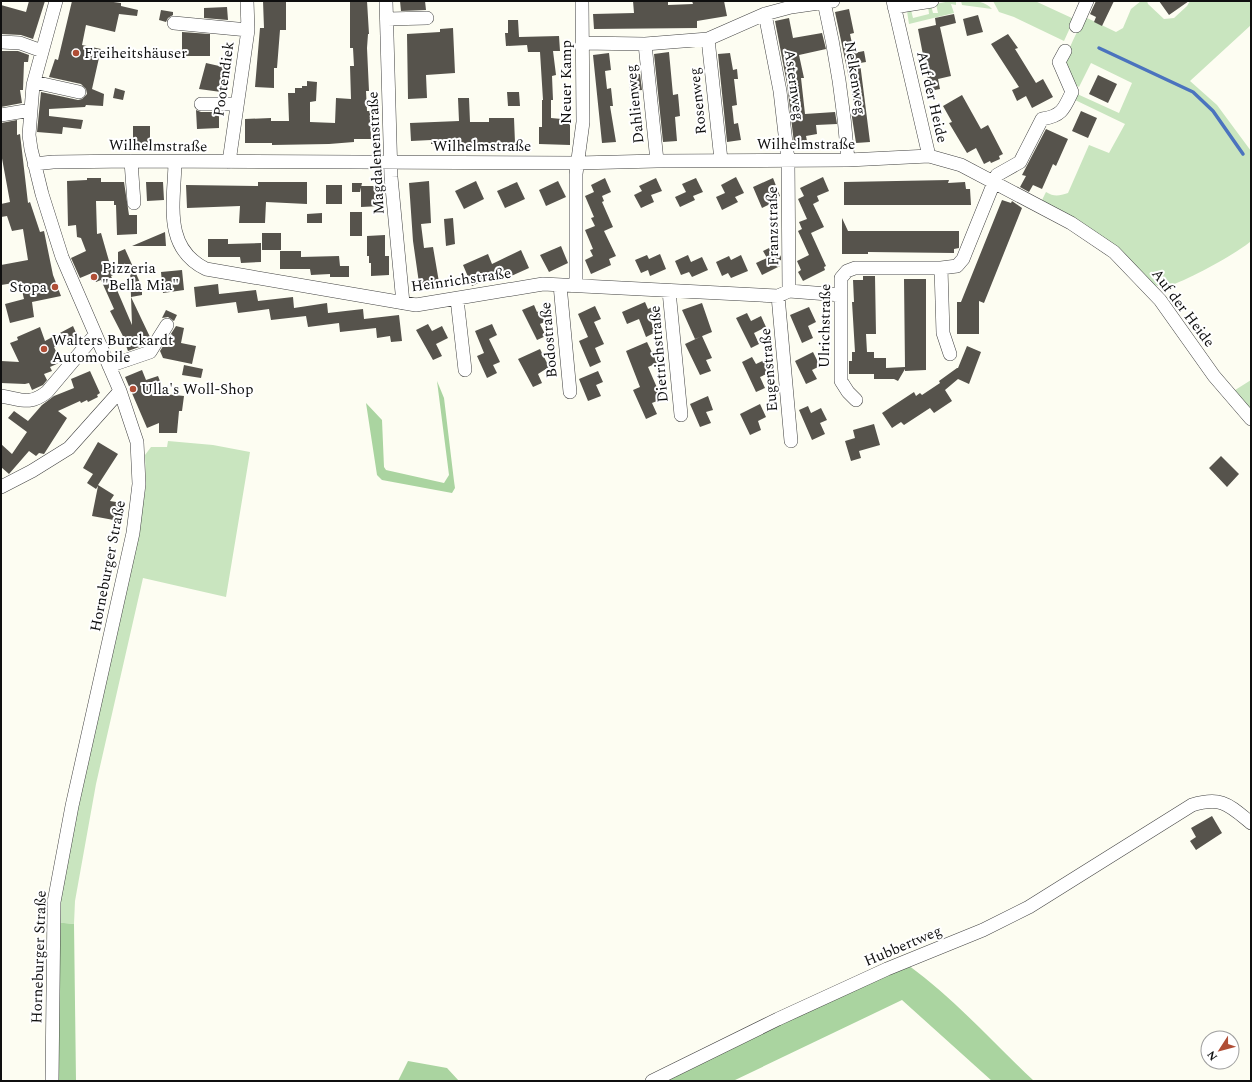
<svg xmlns="http://www.w3.org/2000/svg" width="1252" height="1082" viewBox="0 0 1252 1082" font-family="Spectral,serif">
	<style>
		.green { fill: #c9e5bf }
		.forest { fill: #aad4a0 }
		.lines { fill: none; stroke-linecap: round; stroke-linejoin: round }
		.stream { stroke: #4b73be; stroke-width: 3.5 }
		.building { fill: #56534c }
		.minor-casing { stroke: #424242; stroke-width: 14 }
		.minor { stroke: #fff; stroke-width: 13 }
		.poi-dot { fill: #b04e36; stroke: #fff; stroke-width: 1.5 }
		.labels { text-anchor: middle; dominant-baseline: central; stroke-width: 4; stroke-linejoin: round; paint-order: stroke }
		.poi-label { font-size: 15px; fill: #0f0f0f; stroke: #fff; text-anchor: start }
		.street-label { font-size: 15px; fill: #0f0f0f; stroke: #fff }
	</style>
	<rect width="100%" height="100%" fill="#fdfdf2"/>
	<!-- green -->
	<path class="green" d="M 950,1 L 956,1 L 956,5 L 951,4 L 954,13 L 909,24 L 907,11 L 911,10 L 913,18 L 929,14 L 928,5 L 931,5 L 933,13 L 938,13 L 936,4 Z
		M 961,1 C 973,1 984,0 992,9 L 962,5 Z
		M 993,1 L 1035,1 L 1074,19 L 1064,41 L 1014,17 L 999,12 Z
		M 1141,1 L 1147,1 L 1148,4 L 1164,19 L 1174,18 L 1187,6 L 1190,1 L 1251,1 L 1251,25 L 1190,81 L 1217,105 L 1251,151 L 1251,241 C 1241,251 1178,286 1164,287 C 1161,287 1158,286 1155,285 L 1041,202 L 1046,192 C 1054,197 1059,196 1068,193 L 1089,145 L 1109,153 L 1125,124 L 1073,99 L 1075,93 L 1119,113 L 1132,83 L 1091,63 L 1079,87 C 1051,73 1075,37 1085,17 L 1116,32 L 1123,28 L 1131,9 Z
		M 1251,380 L 1251,415 L 1232,392 Z
		M 168,441 L 213,445 L 250,452 L 226,597 L 143,578 L 96,784 L 75,901 L 74,924 L 54,922 L 55,903 L 138,537 L 146,485 L 145,455 L 151,447 L 167,447 Z"/>
	<!-- forest -->
	<path class="forest" d="M 437,381 L 444,398 L 454,481 L 455,488 L 452,493 L 382,480 L 377,475 L 366,403 L 382,420 L 384,467 L 386,470 L 444,483 L 449,475 Z
		M 54,922 L 74,924 L 76,1081 L 52,1081 Z
		M 908,965 C 955,999 992,1042 1034,1081 L 992,1081 L 902,1000 L 733,1081 L 658,1081 Z
		M 408,1061 L 447,1068 L 459,1081 L 398,1081 Z"/>
	<g class="lines">
		<!-- stream -->
		<path class="stream" d="M 1099,48 L 1193,92 L 1213,111 L 1243,154"/>
	</g>
	<!-- building -->
	<path class="building" d="M 29,1 L 45,1 L 33,39 L 21,35 L 1,34 L 1,5 L 26,12 Z
		M 72,1 L 106,1 L 121,3 L 121,6 L 138,10 L 137,16 L 119,14 L 115,32 L 86,25 L 82,45 L 101,49 L 92,89 L 104,94 L 103,106 L 86,105 L 85,107 L 49,109 L 49,116 L 83,120 L 81,129 L 63,127 L 62,134 L 37,132 L 41,92 L 78,100 L 82,99 L 87,94 L 86,89 L 81,84 L 49,77 L 55,59 L 58,60 Z
		M 263,1 L 286,1 L 286,30 L 280,30 L 277,68 L 274,68 L 274,88 L 255,87 L 260,28 L 264,28 Z
		M 350,1 L 367,1 L 369,34 L 368,34 L 367,48 L 369,91 L 366,91 L 367,111 L 370,111 L 371,139 L 354,139 L 354,142 L 329,144 L 272,145 L 272,143 L 245,143 L 245,119 L 271,118 L 271,121 L 289,121 L 288,93 L 295,93 L 295,88 L 302,88 L 302,86 L 307,86 L 307,81 L 317,82 L 316,101 L 310,102 L 310,122 L 335,123 L 336,98 L 351,99 L 350,66 L 354,66 L 353,48 L 350,48 Z
		M 400,1 L 425,1 L 426,10 L 401,11 Z
		M 633,1 L 668,1 L 668,5 L 693,4 L 692,1 L 724,1 L 727,16 L 697,21 L 697,28 L 594,29 L 593,14 L 634,13 Z
		M 1096,1 L 1114,1 L 1102,26 L 1094,22 L 1096,17 L 1090,14 Z
		M 1159,1 L 1189,1 L 1169,15 Z
		M 227,7 L 228,20 L 204,18 L 204,8 Z
		M 849,9 L 854,33 L 850,34 L 854,53 L 864,51 L 866,62 L 860,63 L 870,142 L 856,143 L 851,111 L 852,108 L 855,107 L 835,12 Z
		M 161,10 L 173,12 L 173,15 L 168,18 L 166,22 L 159,20 Z
		M 954,14 L 956,23 L 940,27 L 951,76 L 938,79 L 940,89 L 930,91 L 918,29 L 936,25 L 935,18 Z
		M 978,15 L 983,32 L 967,36 L 963,19 Z
		M 789,18 L 793,38 L 822,33 L 826,49 L 799,55 L 804,78 L 801,78 L 805,114 L 835,112 L 837,124 L 816,125 L 817,134 L 806,136 L 807,141 L 794,143 L 787,84 L 775,21 Z
		M 508,20 L 518,20 L 519,37 L 559,36 L 560,51 L 553,51 L 556,75 L 552,76 L 553,100 L 543,100 L 540,52 L 528,52 L 527,45 L 506,46 L 505,33 L 508,33 Z
		M 453,28 L 455,73 L 426,75 L 427,98 L 408,99 L 407,34 L 440,32 L 440,29 Z
		M 182,32 L 210,34 L 210,56 L 182,56 Z
		M 1008,34 L 1018,48 L 1015,49 L 1036,83 L 1043,79 L 1053,97 L 1032,108 L 1026,96 L 1017,101 L 1012,90 L 1019,87 L 991,44 Z
		M 1,51 L 18,51 L 29,55 L 28,62 L 24,62 L 23,90 L 20,90 L 22,103 L 1,107 Z
		M 669,52 L 673,95 L 678,94 L 680,116 L 675,117 L 677,141 L 663,142 L 654,54 Z
		M 609,53 L 611,70 L 605,71 L 607,89 L 611,88 L 613,106 L 610,106 L 616,142 L 602,143 L 593,55 Z
		M 730,53 L 733,70 L 737,69 L 738,79 L 734,79 L 737,105 L 732,106 L 733,114 L 734,124 L 738,123 L 741,140 L 727,142 L 718,54 Z
		M 206,63 L 228,68 L 221,92 L 199,89 Z
		M 640,74 L 642,90 L 630,91 L 629,75 Z
		M 1098,75 L 1117,84 L 1108,103 L 1089,94 Z
		M 115,88 L 125,91 L 123,100 L 113,98 Z
		M 507,92 L 519,92 L 520,106 L 508,106 Z
		M 962,95 L 981,129 L 988,125 L 1003,154 L 999,156 L 1000,159 L 991,163 L 990,161 L 984,164 L 976,148 L 967,153 L 949,123 L 952,122 L 943,106 Z
		M 458,98 L 469,98 L 470,122 L 489,122 L 489,118 L 514,118 L 515,143 L 431,144 L 431,140 L 411,141 L 410,123 L 459,121 Z
		M 542,100 L 551,100 L 551,118 L 562,119 L 562,123 L 570,123 L 570,145 L 539,144 L 539,127 L 542,127 Z
		M 196,110 L 201,112 L 219,112 L 219,128 L 197,129 Z
		M 1081,111 L 1097,118 L 1088,138 L 1072,131 Z
		M 17,120 L 17,135 L 20,134 L 28,203 L 30,202 L 40,232 L 44,231 L 53,275 L 61,296 L 32,302 L 34,317 L 10,323 L 5,304 L 24,299 L 20,282 L 1,285 L 1,265 L 28,260 L 23,229 L 12,231 L 7,216 L 1,217 L 1,204 L 10,202 L 1,153 L 1,123 Z
		M 133,126 L 150,126 L 150,144 L 133,144 Z
		M 1046,129 L 1068,139 L 1056,166 L 1053,164 L 1042,189 L 1033,185 L 1029,192 L 1020,187 L 1026,176 L 1022,175 Z
		M 736,177 L 744,193 L 735,197 L 738,202 L 722,210 L 716,197 L 725,193 L 721,185 Z
		M 823,177 L 829,191 L 817,196 L 819,201 L 813,204 L 824,227 L 811,233 L 826,266 L 824,267 L 825,270 L 803,281 L 798,272 L 801,270 L 797,261 L 809,255 L 798,231 L 802,229 L 799,222 L 807,219 L 798,199 L 804,196 L 800,188 Z
		M 87,178 L 101,178 L 101,182 L 124,182 L 129,215 L 137,215 L 137,234 L 117,235 L 116,205 L 114,205 L 114,201 L 96,201 L 97,234 L 101,233 L 113,275 L 111,276 L 132,325 L 131,297 L 150,337 L 145,345 L 128,351 L 125,343 L 126,342 L 110,311 L 114,309 L 101,280 L 96,282 L 92,273 L 80,278 L 71,258 L 86,251 L 81,238 L 77,237 L 76,225 L 68,226 L 67,181 L 87,180 Z
		M 605,178 L 611,192 L 602,196 L 604,201 L 602,202 L 613,227 L 604,231 L 616,256 L 609,259 L 611,265 L 591,274 L 585,260 L 593,256 L 590,250 L 593,249 L 585,230 L 595,226 L 591,218 L 594,217 L 585,196 L 594,192 L 591,185 Z
		M 656,178 L 662,191 L 651,195 L 654,202 L 641,208 L 634,195 L 642,191 L 639,186 Z
		M 696,178 L 703,192 L 693,196 L 695,200 L 680,207 L 675,197 L 686,192 L 682,184 Z
		M 773,178 L 780,196 L 771,200 L 772,203 L 762,208 L 753,187 Z
		M 949,180 L 948,183 L 965,182 L 966,189 L 970,189 L 971,205 L 844,205 L 844,182 Z
		M 429,181 L 431,223 L 421,224 L 424,248 L 433,247 L 440,288 L 420,290 L 413,241 L 409,183 Z
		M 476,181 L 484,199 L 464,209 L 455,191 Z
		M 558,181 L 566,197 L 546,206 L 539,190 Z
		M 146,182 L 163,182 L 164,200 L 147,201 Z
		M 258,182 L 307,182 L 307,204 L 266,202 L 265,223 L 239,223 L 240,206 L 187,208 L 186,185 L 258,186 Z
		M 517,182 L 525,199 L 505,208 L 497,191 Z
		M 352,183 L 362,183 L 360,192 L 352,192 Z
		M 326,185 L 342,185 L 342,204 L 326,204 Z
		M 361,186 L 381,186 L 381,206 L 361,207 Z
		M 1002,200 L 1011,203 L 1012,201 L 1022,208 L 984,303 L 979,301 L 979,334 L 957,334 L 957,302 L 961,302 Z
		M 350,212 L 362,212 L 362,236 L 350,236 Z
		M 322,213 L 322,223 L 307,223 L 307,214 Z
		M 453,218 L 455,244 L 446,246 L 444,219 Z
		M 842,218 L 848,231 L 959,231 L 959,248 L 954,249 L 954,253 L 868,252 L 868,254 L 842,254 Z
		M 165,232 L 166,246 L 132,246 Z
		M 262,233 L 281,233 L 281,250 L 262,250 Z
		M 385,235 L 385,256 L 389,256 L 389,275 L 371,276 L 371,263 L 369,263 L 369,256 L 367,256 L 367,236 Z
		M 208,239 L 228,239 L 228,244 L 261,243 L 261,262 L 241,263 L 240,257 L 208,257 Z
		M 775,245 L 781,257 L 781,260 L 778,261 L 780,266 L 762,275 L 756,263 L 767,258 L 763,251 Z
		M 561,246 L 568,263 L 549,272 L 540,255 Z
		M 125,249 L 142,287 L 142,295 L 131,297 L 130,267 L 118,273 L 118,252 Z
		M 521,250 L 529,268 L 509,277 L 506,270 L 472,286 L 463,265 L 488,254 L 492,264 Z
		M 280,251 L 301,251 L 301,257 L 339,256 L 340,266 L 349,266 L 349,277 L 330,277 L 330,274 L 311,275 L 310,269 L 280,269 Z
		M 660,254 L 666,269 L 650,276 L 648,270 L 641,273 L 635,260 L 647,255 L 649,259 Z
		M 688,255 L 691,262 L 702,257 L 708,270 L 692,277 L 689,272 L 681,275 L 675,261 Z
		M 741,255 L 748,271 L 731,278 L 728,273 L 722,276 L 716,262 L 729,256 L 731,260 Z
		M 182,270 L 184,290 L 163,293 L 161,272 Z
		M 863,276 L 875,276 L 876,334 L 866,334 L 867,352 L 874,352 L 874,358 L 886,358 L 886,368 L 905,367 L 904,279 L 926,279 L 926,370 L 905,371 L 905,369 L 898,381 L 894,379 L 874,379 L 874,374 L 849,374 L 849,361 L 852,361 L 852,352 L 855,352 L 852,302 L 854,302 L 853,280 L 863,280 Z
		M 218,284 L 219,294 L 256,290 L 258,301 L 293,297 L 294,308 L 327,303 L 328,313 L 363,309 L 364,319 L 399,315 L 402,341 L 391,342 L 390,336 L 377,338 L 376,328 L 340,332 L 339,323 L 308,327 L 306,316 L 271,320 L 269,309 L 238,313 L 236,302 L 196,307 L 194,287 Z
		M 645,302 L 648,309 L 657,305 L 662,317 L 651,322 L 656,332 L 646,337 L 639,319 L 627,324 L 622,312 Z
		M 702,303 L 712,332 L 695,339 L 682,310 Z
		M 534,305 L 537,312 L 546,308 L 551,319 L 540,324 L 546,336 L 537,340 L 522,310 Z
		M 595,306 L 601,319 L 594,322 L 604,344 L 595,348 L 601,362 L 590,367 L 579,341 L 588,337 L 578,314 Z
		M 809,307 L 816,322 L 808,326 L 813,338 L 802,343 L 790,315 Z
		M 166,310 L 177,315 L 174,321 L 168,317 L 162,318 Z
		M 747,313 L 751,321 L 761,316 L 766,327 L 754,333 L 759,344 L 751,348 L 736,318 Z
		M 428,324 L 432,331 L 442,326 L 448,338 L 436,344 L 442,356 L 433,360 L 416,330 Z
		M 492,324 L 497,335 L 489,339 L 500,362 L 493,365 L 497,373 L 487,378 L 477,356 L 484,353 L 475,331 Z
		M 73,326 L 77,335 L 54,347 L 61,362 L 50,367 L 52,371 L 44,374 L 47,380 L 43,385 L 32,390 L 29,383 L 25,384 L 1,383 L 1,361 L 19,362 L 10,343 L 18,340 L 17,337 L 40,327 L 45,341 Z
		M 176,326 L 184,328 L 181,343 L 196,346 L 192,364 L 163,358 L 160,351 Z
		M 702,336 L 712,358 L 706,360 L 711,371 L 700,375 L 685,344 Z
		M 647,342 L 657,363 L 648,367 L 662,399 L 652,403 L 657,414 L 646,419 L 633,390 L 640,387 L 626,351 Z
		M 967,346 L 981,352 L 969,384 L 958,379 L 945,390 L 952,401 L 934,413 L 930,408 L 904,425 L 901,422 L 892,428 L 882,413 L 914,392 L 916,396 L 920,393 L 922,395 L 940,383 L 939,381 L 957,368 L 958,368 Z
		M 540,349 L 549,367 L 538,374 L 542,383 L 533,387 L 518,359 Z
		M 813,352 L 820,366 L 812,370 L 817,379 L 806,384 L 795,361 Z
		M 752,357 L 756,364 L 767,359 L 773,371 L 760,377 L 765,388 L 756,392 L 742,362 Z
		M 184,365 L 203,369 L 201,378 L 182,375 Z
		M 142,370 L 146,380 L 158,376 L 165,394 L 184,396 L 182,411 L 179,411 L 177,433 L 159,433 L 159,423 L 147,428 L 125,377 Z
		M 90,371 L 100,393 L 97,395 L 98,397 L 88,402 L 87,400 L 81,403 L 80,401 L 58,411 L 67,418 L 44,454 L 39,453 L 36,456 L 29,451 L 9,474 L 1,467 L 1,444 L 12,454 L 27,432 L 8,418 L 14,411 L 28,421 L 42,405 L 54,396 L 74,388 L 71,379 Z
		M 598,371 L 603,382 L 596,385 L 601,396 L 588,401 L 579,379 Z
		M 708,396 L 713,410 L 706,412 L 711,423 L 700,427 L 690,404 Z
		M 760,404 L 766,417 L 758,421 L 761,430 L 750,435 L 740,414 Z
		M 808,406 L 811,413 L 821,408 L 827,420 L 820,423 L 825,434 L 812,440 L 799,410 Z
		M 874,424 L 880,445 L 859,451 L 861,458 L 851,461 L 845,441 L 855,438 L 853,430 Z
		M 98,442 L 118,454 L 98,485 L 114,495 L 110,501 L 122,503 L 119,521 L 92,516 L 98,486 L 96,489 L 87,483 L 93,474 L 83,468 Z
		M 1221,456 L 1239,474 L 1227,487 L 1209,468 Z
		M 1212,816 L 1222,833 L 1196,850 L 1190,841 L 1196,837 L 1191,828 Z"/>
	<g class="lines">
		<!-- minor casing -->
		<g class="minor-casing">
			<path id="minor" d="M 386,1 L 391,177 L 403,303
				M 893,1 L 929,156
				M 824,2 C 836,54 844,106 848,160
				M 894,7 L 932,1
				M 765,14 L 780,91 L 788,160 L 789,291
				M 387,19 L 427,18
				M 174,23 L 248,30
				M 1076,26 L 1087,1
				M 708,39 L 721,160
				M 1,42 L 20,43 L 42,51
				M 582,43 L 645,44 L 708,39 L 765,14 L 791,7 L 833,1
				M 645,44 L 657,161
				M 34,82 L 79,92
				M 201,104 L 237,104
				M 1,115 L 31,110
				M 131,161 L 134,203
				M 229,162 L 248,30 L 247,1
				M 175,163 C 174,203 163,248 206,269 L 416,305 L 543,284 L 778,296 L 789,291 L 841,295
				M 34,164 L 53,162 L 131,161 L 578,163 L 657,161 L 848,160 L 929,156 L 961,165 L 1071,223 L 1114,252 L 1160,300 L 1214,376 L 1251,419
				M 941,268 L 943,333 L 950,354
				M 560,285 L 570,392
				M 576,286 L 576,174 L 583,122 L 582,1
				M 669,291 L 681,415
				M 778,296 L 791,441
				M 457,299 L 465,370
				M 109,366 L 150,352 L 167,325
				M 1,396 C 21,399 29,406 47,392 L 95,335
				M 856,400 L 848,392 L 841,381 L 841,278 L 847,271 L 855,268 L 941,268 L 957,266 L 963,259 L 997,175 L 1020,162 L 1042,119 C 1062,116 1064,109 1072,92 L 1059,62 L 1065,51
				M 1,487 L 32,471 L 69,448 L 120,391
				M 52,1081 L 54,902 L 72,806 L 133,533 L 139,484 L 137,442 L 120,391 L 62,257 L 42,194 L 31,149 L 29,135 L 33,85 L 56,1
				M 652,1081 L 778,1019 L 887,969 L 983,930 L 1029,907 L 1192,805 C 1222,796 1229,805 1251,823"/>
		</g>
		<!-- minor -->
		<use href="#minor" class="minor"/>
	</g>
	<!-- markers -->
	<g class="poi-dot">
		<circle cx="76" cy="53" r="4"/>
		<circle cx="94" cy="277" r="4"/>
		<circle cx="55" cy="287" r="4"/>
		<circle cx="44" cy="349" r="4"/>
		<circle cx="133" cy="389" r="4"/>
	</g>
	<g class="labels">
		<!-- poi labels -->
		<g class="poi-label">
			<text x="84" y="53">Freiheitshäuser</text>
			<text x="102" y="268">Pizzeria<tspan x="102" dy="17">"Bella Mia"</tspan></text>
			<text x="47" y="287" text-anchor="end">Stopa</text>
			<text x="52" y="340">Walters Burckardt<tspan x="52" dy="17">Automobile</tspan></text>
			<text x="141" y="389">Ulla's Woll-Shop</text>
		</g>
		<!-- street labels -->
		<g class="street-label">
			<text transform="translate(855 78) rotate(81)">Nelkenweg</text>
			<text transform="translate(224 79) rotate(-82)">Pootendiek</text>
			<text transform="translate(566 82) rotate(-90)">Neuer Kamp</text>
			<text transform="translate(794 85) rotate(82)">Asternweg</text>
			<text transform="translate(932 97) rotate(77)">Auf der Heide</text>
			<text transform="translate(698 101) rotate(-96)">Rosenweg</text>
			<text transform="translate(635 104) rotate(-96)">Dahlienweg</text>
			<text x="806" y="144">Wilhelmstraße</text>
			<text transform="translate(158 146) rotate(1)">Wilhelmstraße</text>
			<text x="482" y="146">Wilhelmstraße</text>
			<text transform="translate(376 153) rotate(-93)">Magdalenenstraße</text>
			<text transform="translate(773 226) rotate(-91)">Franzstraße</text>
			<text transform="translate(461 280) rotate(-8)">Heinrichstraße</text>
			<text transform="translate(1183 308) rotate(53)">Auf der Heide</text>
			<text transform="translate(825 326) rotate(-89)">Ulrichstraße</text>
			<text transform="translate(549 340) rotate(-95)">Bodostraße</text>
			<text transform="translate(659 354) rotate(-95)">Dietrichstraße</text>
			<text transform="translate(769 370) rotate(-95)">Eugenstraße</text>
			<text transform="translate(108 566) rotate(-79)">Horneburger Straße</text>
			<text transform="translate(903 946) rotate(-23)">Hubbertweg</text>
			<text transform="translate(39 957) rotate(-88)">Horneburger Straße</text>
		</g>
	</g>
	<!-- border -->
	<rect width="1252" height="1082" fill="none" stroke="#0f0f0f" stroke-width="4"/>
	<!-- north arrow -->
	<g transform="translate(1220 1050) rotate(234)"><circle r="19" fill="#ffffff" stroke="#9f9f9f"/>
	<path d="M0-3L7 15L0 10L-7 15Z" fill="#b04e36"/>
	<text y="-6" font-size="11" font-weight="bold" text-anchor="middle" fill="#0f0f0f">N</text>
	</g>
</svg>
